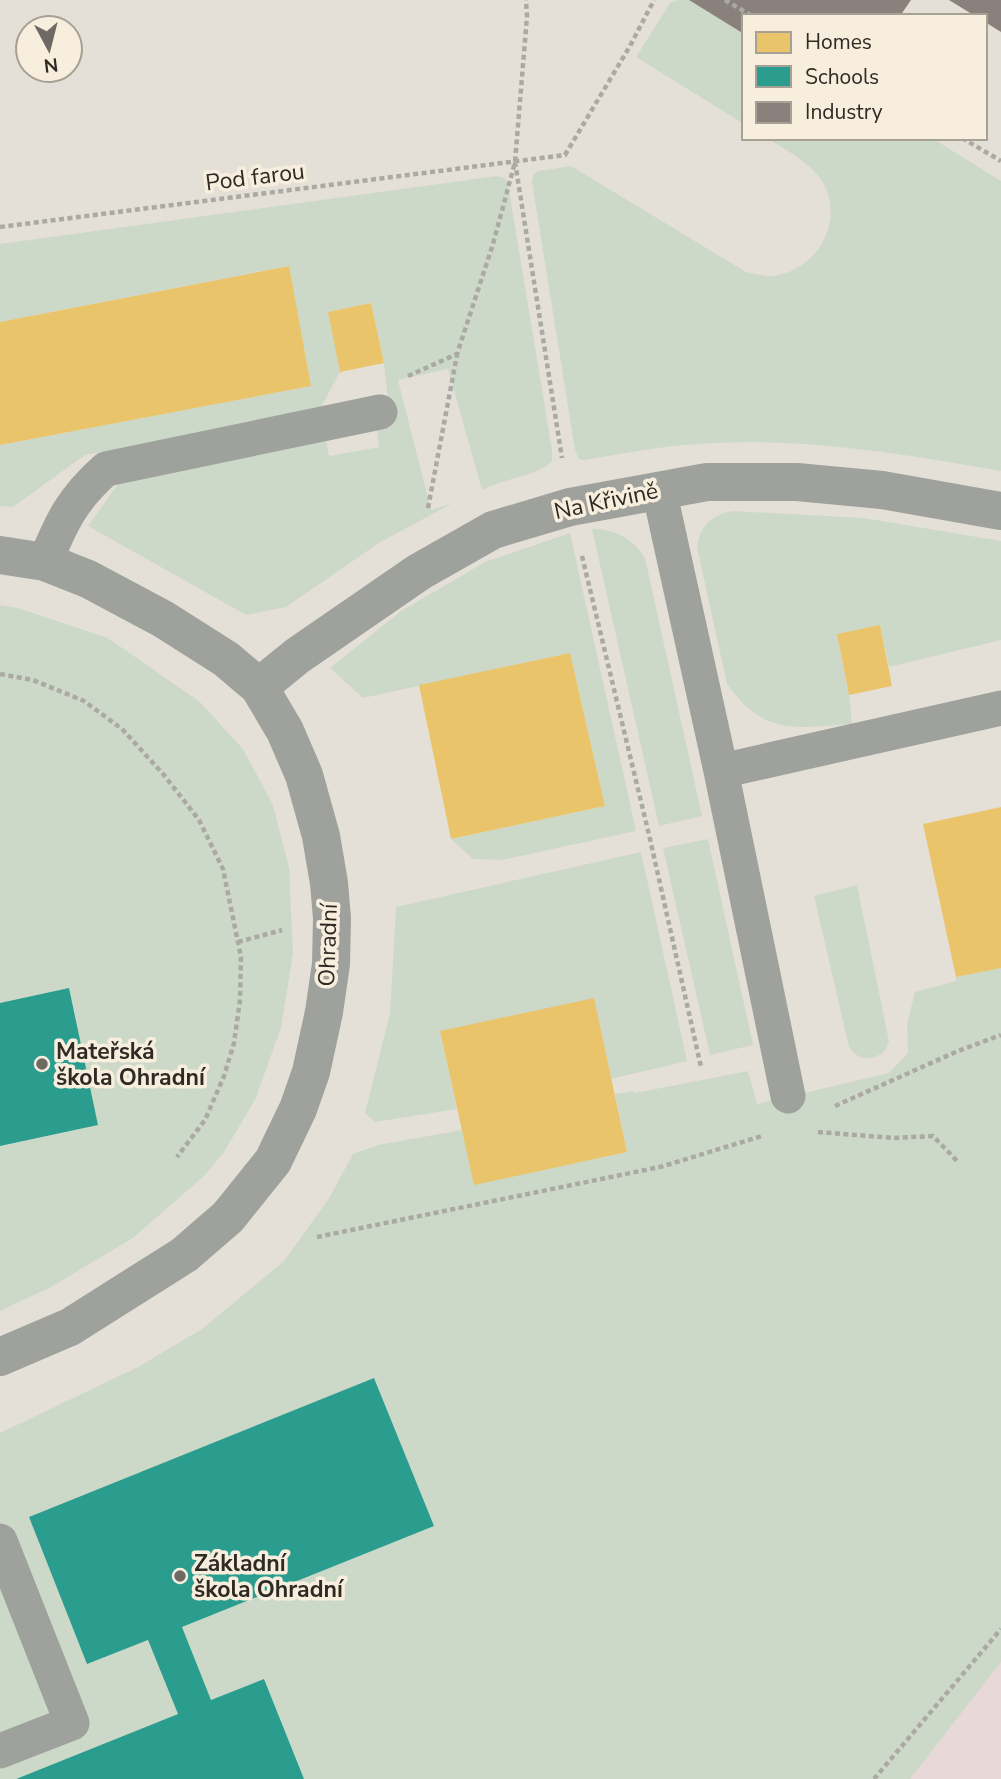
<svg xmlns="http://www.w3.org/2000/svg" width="1001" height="1779" viewBox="0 0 1001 1779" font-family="'Nunito Sans',sans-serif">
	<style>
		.industrial { fill: #e8d8d8 }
		.green { fill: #cdd9c8 }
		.homes { fill: #e9c46a }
		.schools { fill: #2a9d8f }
		.industry { fill: #8a817c }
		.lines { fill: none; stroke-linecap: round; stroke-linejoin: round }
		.path { stroke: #aaa9a4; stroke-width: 4.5; stroke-dasharray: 5 3.5; stroke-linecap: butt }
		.lane { stroke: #9fa29c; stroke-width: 35 }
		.street { stroke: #9fa29c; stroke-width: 38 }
		.poi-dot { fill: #6e6a63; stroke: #f8eede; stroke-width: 2.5 }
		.labels { text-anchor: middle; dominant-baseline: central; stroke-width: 7; stroke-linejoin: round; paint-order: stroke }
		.street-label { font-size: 23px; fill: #2e2a24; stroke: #f8eede }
		.poi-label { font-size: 23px; font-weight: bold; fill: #2e2a24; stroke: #f8eede; text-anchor: start }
	</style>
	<rect width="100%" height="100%" fill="#e5e0d7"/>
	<!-- industrial -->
	<path class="industrial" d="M 1001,1662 L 1001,1779 L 910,1779 Z"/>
	<!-- green -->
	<path class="green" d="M 678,0 L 689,0 L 744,34 L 744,124 L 636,57 L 670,3 Z
		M 767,138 L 932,138 L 1001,181 L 1001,471 C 898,453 788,435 684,445 C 650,448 617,455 584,460 L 579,459 L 575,450 L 532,182 L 534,174 L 538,171 L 571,166 L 746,272 C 754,273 765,277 773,276 C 811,271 838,234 829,197 C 822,168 790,153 767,138 Z
		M 497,176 L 505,178 L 508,184 L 552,450 L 552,462 C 532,478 504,478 482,490 L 448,369 L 398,380 L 431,510 L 453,503 L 379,543 L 286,607 L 246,615 L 88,526 L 122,478 L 326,440 L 329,456 L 379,447 L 377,431 L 391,427 L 384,363 L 371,303 L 328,312 L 340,372 L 319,411 L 85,455 L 13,507 L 0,506 L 0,445 L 311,386 L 288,266 L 0,322 L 0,244 Z
		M 733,511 L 864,518 L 1001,541 L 1001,640 L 889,667 L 880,625 L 837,634 L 849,695 L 852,724 C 795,728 764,736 727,684 L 697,547 C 700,526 712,514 733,511 Z
		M 592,529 C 615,529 633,538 645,558 L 702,816 L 659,826 Z
		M 570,533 L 636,831 L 502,860 L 473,859 L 451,839 L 605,806 L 570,653 L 363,698 L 330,668 L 401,611 L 485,562 Z
		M 0,605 L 18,608 L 108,638 L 200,702 L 243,749 L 273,805 L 289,868 L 293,953 L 281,1028 L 255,1100 L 224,1152 L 204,1176 L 133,1238 L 51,1287 L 0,1311 L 0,1146 L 97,1125 L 0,1003 Z
		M 708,839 L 753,1045 L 710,1055 L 663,848 Z
		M 641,852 L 687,1061 L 611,1079 L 440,1031 L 457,1109 L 375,1122 L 365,1113 L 390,1013 L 396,907 Z
		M 857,885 L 889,1041 L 885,1051 C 872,1062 858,1061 849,1047 L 814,896 Z
		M 1001,968 L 1001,1662 L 910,1779 L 304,1779 L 211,1700 L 182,1627 L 433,1526 L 374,1378 L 29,1517 L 87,1663 L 148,1640 L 178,1714 L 15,1779 L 0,1779 L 0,1433 L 138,1367 L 202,1329 L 284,1261 L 329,1198 L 353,1154 L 378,1145 L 462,1130 L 474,1184 L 627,1152 L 615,1094 L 633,1091 L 635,1093 L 748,1071 L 757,1104 L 889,1073 L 908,1053 L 907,1024 L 915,992 L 956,981 L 956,977 Z"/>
	<!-- homes -->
	<path class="homes" d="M 289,266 L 311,386 L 0,445 L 0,322 Z
		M 371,303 L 384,363 L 340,372 L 328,312 Z
		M 880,625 L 892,686 L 849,695 L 837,634 Z
		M 570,653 L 605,806 L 451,839 L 419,685 Z
		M 1001,807 L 1001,968 L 956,977 L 923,824 Z
		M 594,998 L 627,1152 L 474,1185 L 440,1031 Z"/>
	<!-- schools -->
	<path class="schools" d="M 69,988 L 98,1125 L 0,1146 L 0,1003 Z
		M 374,1378 L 434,1526 L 182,1627 L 211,1700 L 264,1679 L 304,1779 L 16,1779 L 178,1714 L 148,1640 L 87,1664 L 29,1517 Z"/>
	<!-- industry -->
	<path class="industry" d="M 689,0 L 911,0 L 900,16 L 744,16 L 744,34 Z
		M 949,0 L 1001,0 L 1001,32 L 985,22 L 985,16 L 975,16 Z"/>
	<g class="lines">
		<!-- path -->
		<path class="path" d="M 725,0 L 752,16
			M 962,138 L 1001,161
			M 515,162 L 562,458
			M 0,227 L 565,155 L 630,46 L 654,0
			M 408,376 L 457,354 L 493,244 L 515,162 L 527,16 L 526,0
			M 428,508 L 457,355
			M 582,556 L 650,839 L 701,1067
			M 0,674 L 33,680 L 84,701 L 122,729 L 164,775 L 199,820 L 223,869 L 241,957 L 240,1000 L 234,1043 L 224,1076 L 205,1120 L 177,1157
			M 238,942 L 282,930
			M 835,1106 L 958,1051 L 1001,1035
			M 818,1132 L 894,1138 L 933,1136 L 958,1162
			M 317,1237 L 660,1167 L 762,1136
			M 874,1779 L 1001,1629"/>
		<!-- lane -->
		<path class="lane" d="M 659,490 L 721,771 L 788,1096
			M 45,562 C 62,521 72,499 106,469 L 380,412
			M 721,771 L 1001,708
			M 0,1541 L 72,1723 L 0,1751"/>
		<!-- street -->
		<path class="street" d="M 0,555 L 45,562 L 88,579 L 163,619 L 226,659 L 259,687 L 285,731 L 304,775 L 321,836 L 329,883 L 332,918 L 331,964 L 324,1012 L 311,1072 L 298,1109 L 273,1161 L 228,1217 L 184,1255 L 70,1327 L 0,1357
			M 259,687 L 297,656 L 419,572 L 493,530 L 570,507 L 707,482 L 797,482 L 882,490 L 1001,511"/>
	</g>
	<!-- markers -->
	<g class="poi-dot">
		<circle cx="42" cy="1064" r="7"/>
		<circle cx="180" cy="1576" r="7"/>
	</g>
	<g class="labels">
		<!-- street labels -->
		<g class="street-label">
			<text transform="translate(255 177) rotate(-7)">Pod farou</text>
			<text transform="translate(606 501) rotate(-12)">Na Křivině</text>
			<text transform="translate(328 945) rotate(-88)">Ohradní</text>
		</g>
		<!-- poi labels -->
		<g class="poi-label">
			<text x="56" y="1051">Mateřská<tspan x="56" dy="26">škola Ohradní</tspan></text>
			<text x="194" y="1563">Základní<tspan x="194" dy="26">škola Ohradní</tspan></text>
		</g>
	</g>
	<!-- legend -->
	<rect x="742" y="14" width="245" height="126" fill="#f8eede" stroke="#a7a094" stroke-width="2"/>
	<rect x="756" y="32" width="35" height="21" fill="#e9c46a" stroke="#a7a094" stroke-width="2"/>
	<text x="805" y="49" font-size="21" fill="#2e2a24">Homes</text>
	<rect x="756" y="66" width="35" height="21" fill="#2a9d8f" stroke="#a7a094" stroke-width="2"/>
	<text x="805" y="84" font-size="21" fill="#2e2a24">Schools</text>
	<rect x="756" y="102" width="35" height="21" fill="#8a817c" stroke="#a7a094" stroke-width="2"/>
	<text x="805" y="119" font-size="21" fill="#2e2a24">Industry</text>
	<!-- north arrow -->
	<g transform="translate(49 49) rotate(173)"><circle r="33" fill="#f8eede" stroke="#a7a094" stroke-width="2"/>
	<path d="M0-5L12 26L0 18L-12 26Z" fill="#6e6a63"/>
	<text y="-10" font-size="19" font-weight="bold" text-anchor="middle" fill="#2e2a24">N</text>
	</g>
</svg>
